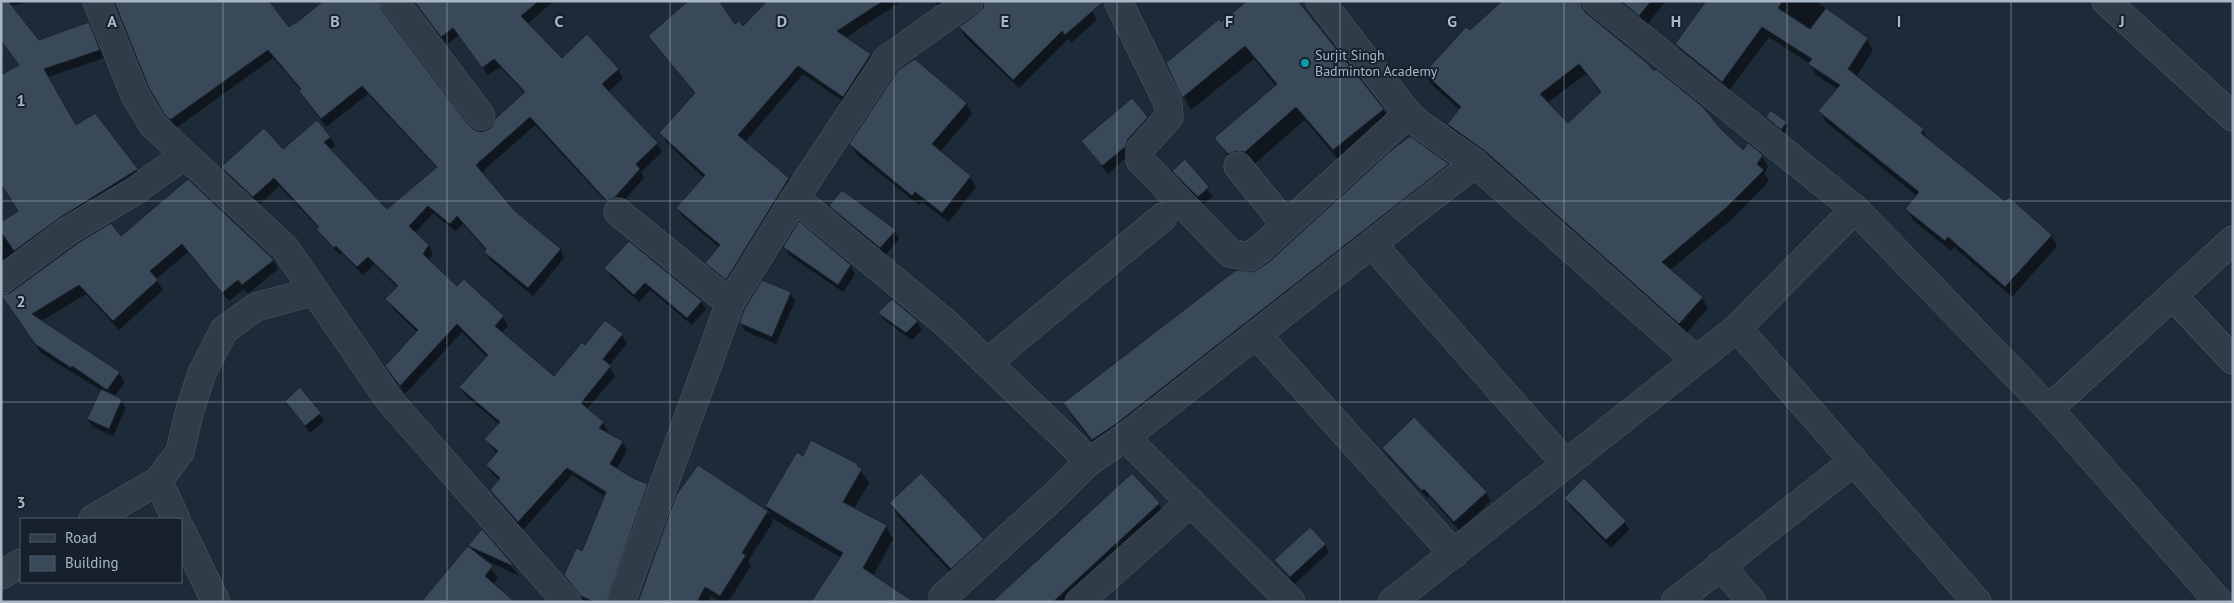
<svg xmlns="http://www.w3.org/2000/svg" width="2234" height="603" viewBox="0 0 2234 603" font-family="'PT Sans',sans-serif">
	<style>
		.shadow { fill: #0007; fill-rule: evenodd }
		.building { fill: #394959; stroke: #19232f; fill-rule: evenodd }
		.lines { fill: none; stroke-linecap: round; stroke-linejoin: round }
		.minor-casing { stroke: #4e5a67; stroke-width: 29 }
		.minor { stroke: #313c49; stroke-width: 28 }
		.grid { fill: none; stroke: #aab7c6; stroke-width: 1; stroke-opacity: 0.55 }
		.culture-dot { fill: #0f9aa8; stroke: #17212d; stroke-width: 2 }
		.labels { text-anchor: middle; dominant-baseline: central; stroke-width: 4; stroke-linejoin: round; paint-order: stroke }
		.poi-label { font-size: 14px; fill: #aab7c6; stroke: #17212d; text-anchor: start }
		.grid-label { font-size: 16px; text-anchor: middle; font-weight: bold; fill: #aab7c6; stroke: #17212d; stroke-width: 4; stroke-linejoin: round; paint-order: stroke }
	</style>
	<rect width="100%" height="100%" fill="#1d2a38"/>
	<!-- shadow -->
	<path class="shadow" d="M 1,1 L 34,1 L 10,6 L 39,42 L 88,23 L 104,58 L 48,77 L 75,127 L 95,115 L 142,178 L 1,272 L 1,224 L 19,212 L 20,66 L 1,41 Z
		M 325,1 L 379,1 L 385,17 L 468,126 L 475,132 L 484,133 L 492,129 L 525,93 L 500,67 L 488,75 L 459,35 L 447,45 L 420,7 L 427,1 L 554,1 L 527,24 L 562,59 L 618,70 L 623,78 L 608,92 L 657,144 L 662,152 L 641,172 L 644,178 L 620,205 L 613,209 L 535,125 L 481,173 L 514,212 L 560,249 L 564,258 L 533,296 L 490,260 L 486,251 L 463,224 L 455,231 L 433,213 L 415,233 L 428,245 L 433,254 L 428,261 L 457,288 L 464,280 L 503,317 L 508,326 L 501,333 L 554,378 L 585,347 L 622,335 L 627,343 L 609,366 L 615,376 L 587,409 L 603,423 L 608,431 L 606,433 L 622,442 L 627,450 L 617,469 L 647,485 L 652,493 L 612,602 L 585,602 L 565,575 L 583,552 L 606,497 L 572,475 L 523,530 L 491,491 L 500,481 L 492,474 L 487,465 L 497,454 L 486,439 L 499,424 L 465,395 L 460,387 L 487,357 L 462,332 L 405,394 L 386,366 L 417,332 L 392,308 L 387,299 L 398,288 L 374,264 L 363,275 L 342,253 L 340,255 L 323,237 L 319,228 L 279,186 L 259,205 L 227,175 L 222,167 L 330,137 L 335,146 L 330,150 L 387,211 L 437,168 L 368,94 L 326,127 L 305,99 L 301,90 L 273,58 L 176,128 L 150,87 L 295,26 Z
		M 769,1 L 902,1 L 845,38 L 870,55 L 876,64 L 849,105 L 803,74 L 745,142 L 788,179 L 793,188 L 731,288 L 712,272 L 707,263 L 720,248 L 683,217 L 678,208 L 704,178 L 666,142 L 661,133 L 695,94 L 649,36 L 735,26 L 742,28 Z
		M 935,1 L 961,1 L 942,13 Z
		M 1502,1 L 1591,1 L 1586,11 L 1587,15 L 1743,152 L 1762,156 L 1768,167 L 1764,173 L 1769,181 L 1732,219 L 1670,270 L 1702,298 L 1708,308 L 1686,334 L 1454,135 L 1448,124 L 1460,110 L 1431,84 L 1425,73 ZM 1586,74 L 1601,93 L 1568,125 L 1547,103 Z
		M 1616,1 L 1666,1 L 1646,26 Z
		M 1708,1 L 1816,1 L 1867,39 L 1873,50 L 1856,77 L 1923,130 L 1929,141 L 2005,203 L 2051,235 L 2057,246 L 2012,297 L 1954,247 L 1951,251 L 1913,220 L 1907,209 L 1917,196 L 1826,122 L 1820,111 L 1838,89 L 1816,75 L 1810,64 L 1769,37 L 1728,92 L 1682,55 L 1676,44 Z
		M 984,9 L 1092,11 L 1097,20 L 1071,43 L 1068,39 L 1019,88 L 965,37 L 960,28 Z
		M 1221,23 L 1383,109 L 1391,123 L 1341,163 L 1305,120 L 1253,165 L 1236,167 L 1216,139 L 1276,86 L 1254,59 L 1191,110 L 1167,63 Z
		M 966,103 L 972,114 L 940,152 L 970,177 L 976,187 L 949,222 L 922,202 L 919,205 L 857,155 L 851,144 Z
		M 1147,117 L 1152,126 L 1129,155 L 1108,174 L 1082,142 Z
		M 1767,117 L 1786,123 L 1788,126 L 1784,133 Z
		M 1184,161 L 1213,196 L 1203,205 L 1178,179 L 1174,171 Z
		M 1448,165 L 1456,179 L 1102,454 L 1073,418 L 1065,403 L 1253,273 Z
		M 188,180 L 273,260 L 278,269 L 248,294 L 244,289 L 229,301 L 188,252 L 156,279 L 163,290 L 119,330 L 86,294 L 41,321 L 119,373 L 125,382 L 114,397 L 121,400 L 126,408 L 113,436 L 93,427 L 88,419 L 101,390 L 41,353 L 2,296 L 11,294 L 121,237 Z
		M 831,206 L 895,231 L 899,239 L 885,256 L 836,214 Z
		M 785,247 L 850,266 L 855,274 L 843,292 L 789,255 Z
		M 606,268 L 701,301 L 706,309 L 692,325 L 650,290 L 639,302 L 610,276 Z
		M 790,293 L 795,301 L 776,344 L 745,331 L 741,323 Z
		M 880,313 L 917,322 L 922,330 L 912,340 L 885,321 Z
		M 286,401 L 319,413 L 324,421 L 310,433 Z
		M 812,442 L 857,465 L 869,483 L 854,509 L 886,526 L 893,539 L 873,576 L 770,517 L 773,522 L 748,561 L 751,566 L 728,602 L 720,602 L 711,596 L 708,602 L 639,602 L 698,467 L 771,515 L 766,506 L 804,458 Z
		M 1383,448 L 1463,468 L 1486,493 L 1491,501 L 1459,530 L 1429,496 L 1427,498 L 1388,456 Z
		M 1132,475 L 1159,504 L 1166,517 L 1074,602 L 994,602 Z
		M 1566,498 L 1625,522 L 1629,530 L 1611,548 L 1570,506 Z
		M 890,504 L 983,539 L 990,551 L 958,580 L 897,515 Z
		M 482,531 L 519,576 L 485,560 L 498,578 L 493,584 L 513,602 L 419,602 L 420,600 L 423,602 Z
		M 1325,544 L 1329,552 L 1295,584 L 1275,561 Z"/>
	<!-- building -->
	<path class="building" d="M 1,1 L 8,1 L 39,40 L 89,22 L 100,50 L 44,69 L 76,125 L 95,113 L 138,169 L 61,217 L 14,251 L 1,232 L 1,222 L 18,211 L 1,184 L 1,75 L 19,65 L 1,41 Z
		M 114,1 L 269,1 L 289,27 L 294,23 L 295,24 L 323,1 L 379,1 L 382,10 L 469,125 L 474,130 L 482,132 L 491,128 L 496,118 L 525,92 L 494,59 L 482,68 L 453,28 L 441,37 L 414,1 L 539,1 L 521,16 L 562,58 L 587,34 L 619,69 L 602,84 L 658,143 L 636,164 L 640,169 L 615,197 L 607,201 L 530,117 L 476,165 L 515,211 L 561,249 L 528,288 L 484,252 L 486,249 L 457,216 L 450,224 L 428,206 L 409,226 L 429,245 L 423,254 L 457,286 L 464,279 L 504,316 L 495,326 L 554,376 L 582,342 L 585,345 L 605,320 L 623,334 L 603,359 L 611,366 L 581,403 L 604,422 L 599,428 L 623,441 L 610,464 L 633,478 L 648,484 L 606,602 L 594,602 L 581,596 L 564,575 L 576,548 L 582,551 L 606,492 L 567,468 L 518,522 L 490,490 L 500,478 L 486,465 L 498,451 L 484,439 L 500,422 L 459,387 L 488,355 L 457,324 L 400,386 L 385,366 L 418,330 L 385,299 L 398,286 L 368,257 L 357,267 L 336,246 L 334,248 L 316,229 L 319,227 L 274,178 L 253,197 L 221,167 L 264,128 L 283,149 L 317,120 L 331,137 L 324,142 L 387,209 L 437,167 L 362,86 L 321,119 L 299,91 L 301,89 L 268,50 L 170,120 L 165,115 L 149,88 Z
		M 688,1 L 719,1 L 735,24 L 739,21 L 743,26 L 767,1 L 883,1 L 837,31 L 871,54 L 843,97 L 798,66 L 738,135 L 789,178 L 726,280 L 705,263 L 720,245 L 676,208 L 705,175 L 659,133 L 695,93 L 648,36 Z
		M 984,1 L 1103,1 L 1103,2 L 1065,35 L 1062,31 L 1013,80 L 959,27 L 978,13 L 983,8 Z
		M 1247,1 L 1298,1 L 1384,109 L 1333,150 L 1296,107 L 1245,152 L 1236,151 L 1228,154 L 1214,138 L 1277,84 L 1245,46 L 1182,98 L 1166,63 L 1219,19 L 1221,22 Z
		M 1502,1 L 1581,1 L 1582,7 L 1586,13 L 1646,62 L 1654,71 L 1656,69 L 1703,107 L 1721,129 L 1743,150 L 1748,143 L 1763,155 L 1757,164 L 1764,170 L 1726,208 L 1662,262 L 1703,297 L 1679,324 L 1485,151 L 1447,124 L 1461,107 L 1424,73 L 1466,27 L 1470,30 ZM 1579,64 L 1601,92 L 1568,123 L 1540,94 Z
		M 1621,1 L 1651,1 L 1639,16 Z
		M 1706,1 L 1783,1 L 1778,8 L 1810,29 L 1826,8 L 1868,38 L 1848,69 L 1924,129 L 1921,133 L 2005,201 L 2009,197 L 2052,235 L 2005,287 L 1948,237 L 1945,241 L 1905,209 L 1919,192 L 1818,111 L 1840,85 L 1808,64 L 1812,59 L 1762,27 L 1722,82 L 1675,44 Z
		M 915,59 L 967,103 L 932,144 L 971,176 L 942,213 L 915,192 L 912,196 L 849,144 L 898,70 Z
		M 1132,98 L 1148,117 L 1128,139 L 1125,147 L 1102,166 L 1081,141 Z
		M 1770,110 L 1787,122 L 1781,130 L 1766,117 Z
		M 1410,136 L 1449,164 L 1116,424 L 1092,440 L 1063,403 L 1236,270 L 1253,272 L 1269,262 L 1388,153 Z
		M 1185,159 L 1209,187 L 1198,197 L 1172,171 Z
		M 188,179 L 274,260 L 242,285 L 238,280 L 222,293 L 182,244 L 150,271 L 158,280 L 113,321 L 79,285 L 32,314 L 120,372 L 107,390 L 72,366 L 71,368 L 35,344 L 1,295 L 10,293 L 78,243 L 111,223 L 121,236 Z
		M 842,190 L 896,230 L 880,248 L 829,206 Z
		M 799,221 L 851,265 L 838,285 L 783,247 Z
		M 629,241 L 702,301 L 687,318 L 645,283 L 634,295 L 604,268 Z
		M 762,280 L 791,292 L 772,337 L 739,323 L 744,310 Z
		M 892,299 L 918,321 L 906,333 L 878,313 Z
		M 300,387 L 321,413 L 305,426 L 285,401 Z
		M 101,389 L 122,399 L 109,429 L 87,419 Z
		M 1414,417 L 1487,492 L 1454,522 L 1424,489 L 1422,491 L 1382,448 Z
		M 811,440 L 858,464 L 857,466 L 862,469 L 843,502 L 887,525 L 863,568 L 914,602 L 811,602 L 843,553 L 765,506 L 797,452 L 803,456 Z
		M 698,465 L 768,511 L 742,553 L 746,555 L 720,596 L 705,587 L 697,602 L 638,602 L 676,495 Z
		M 921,473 L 984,539 L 951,569 L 889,503 Z
		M 1132,473 L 1160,503 L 1053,602 L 992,602 Z
		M 1584,478 L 1626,521 L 1606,540 L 1564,498 Z
		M 1310,527 L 1326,544 L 1290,577 L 1274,560 Z
		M 482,529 L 515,567 L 468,546 L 493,566 L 485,576 L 515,602 L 421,602 Z"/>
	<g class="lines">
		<!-- minor casing -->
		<g class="minor-casing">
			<path id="minor" d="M 97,1 L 135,95 L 153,125 L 285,248 L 390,401 L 567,602
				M 394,1 L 481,116
				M 1118,1 L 1168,103 L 1169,117 L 1140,149 L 1140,160 L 1230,253 L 1249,257 L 1260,249 L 1408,114
				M 1320,1 L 1408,114 L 1422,126 L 1475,163 L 1696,360
				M 1596,1 L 1855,209 L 2049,409 L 2219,602
				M 2106,1 L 2233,117
				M 1238,166 L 1286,225
				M 795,198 L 948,325 L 1076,448 L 1087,463
				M 618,212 L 730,303
				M 1372,244 L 1566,464
				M 1,280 L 69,230 L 133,192 L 185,155
				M 2173,296 L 2233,360
				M 1737,328 L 1977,602
				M 1256,334 L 1454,554
				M 987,363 L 1163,217
				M 2049,409 L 2233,240
				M 1125,437 L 1291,602
				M 158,481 L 176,519
				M 93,519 L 158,481 L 180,452 L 189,413 L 202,373 L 224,330 L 256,307 L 315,291
				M 181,530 L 216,602
				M 1720,565 L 1752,602
				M 1,575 L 21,563
				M 943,597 L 1052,498 L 1087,463 L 1125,437 L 1475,163
				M 621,602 L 730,303 L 795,198 L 887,59 L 969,1
				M 1079,602 L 1191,502
				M 1392,602 L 1737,328 L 1855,209
				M 1675,602 L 1854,461"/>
		</g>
		<!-- minor -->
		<use href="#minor" class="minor"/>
	</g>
	<!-- grid -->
	<path class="grid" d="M 223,1 L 223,602M 447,1 L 447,602M 670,1 L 670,602M 894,1 L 894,602M 1117,1 L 1117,602M 1340,1 L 1340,602M 1564,1 L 1564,602M 1787,1 L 1787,602M 2011,1 L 2011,602M 1,201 L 2233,201M 1,402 L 2233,402"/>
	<!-- markers -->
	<circle class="culture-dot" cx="1305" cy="63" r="5"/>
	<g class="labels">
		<!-- poi labels -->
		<g class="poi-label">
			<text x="1315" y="55">Surjit Singh<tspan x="1315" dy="16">Badminton Academy</tspan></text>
		</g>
	</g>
	<g class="grid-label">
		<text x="112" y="27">A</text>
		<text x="335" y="27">B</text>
		<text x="559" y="27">C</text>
		<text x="782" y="27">D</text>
		<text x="1005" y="27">E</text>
		<text x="1229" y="27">F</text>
		<text x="1452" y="27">G</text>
		<text x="1676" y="27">H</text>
		<text x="1899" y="27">I</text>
		<text x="2122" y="27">J</text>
		<text x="21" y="106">1</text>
		<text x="21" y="307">2</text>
		<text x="21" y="508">3</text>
	</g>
	<!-- border -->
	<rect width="2234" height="603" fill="none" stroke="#aab7c6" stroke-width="5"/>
	<!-- legend -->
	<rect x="20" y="518" width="162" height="65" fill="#17212d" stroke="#525d6a"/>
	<rect x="30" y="534" width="25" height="8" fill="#313c49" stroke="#525d6a"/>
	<text x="65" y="543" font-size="15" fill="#aab7c6">Road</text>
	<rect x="30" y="556" width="25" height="15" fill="#394959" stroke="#525d6a"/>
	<text x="65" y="568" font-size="15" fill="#aab7c6">Building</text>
</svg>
